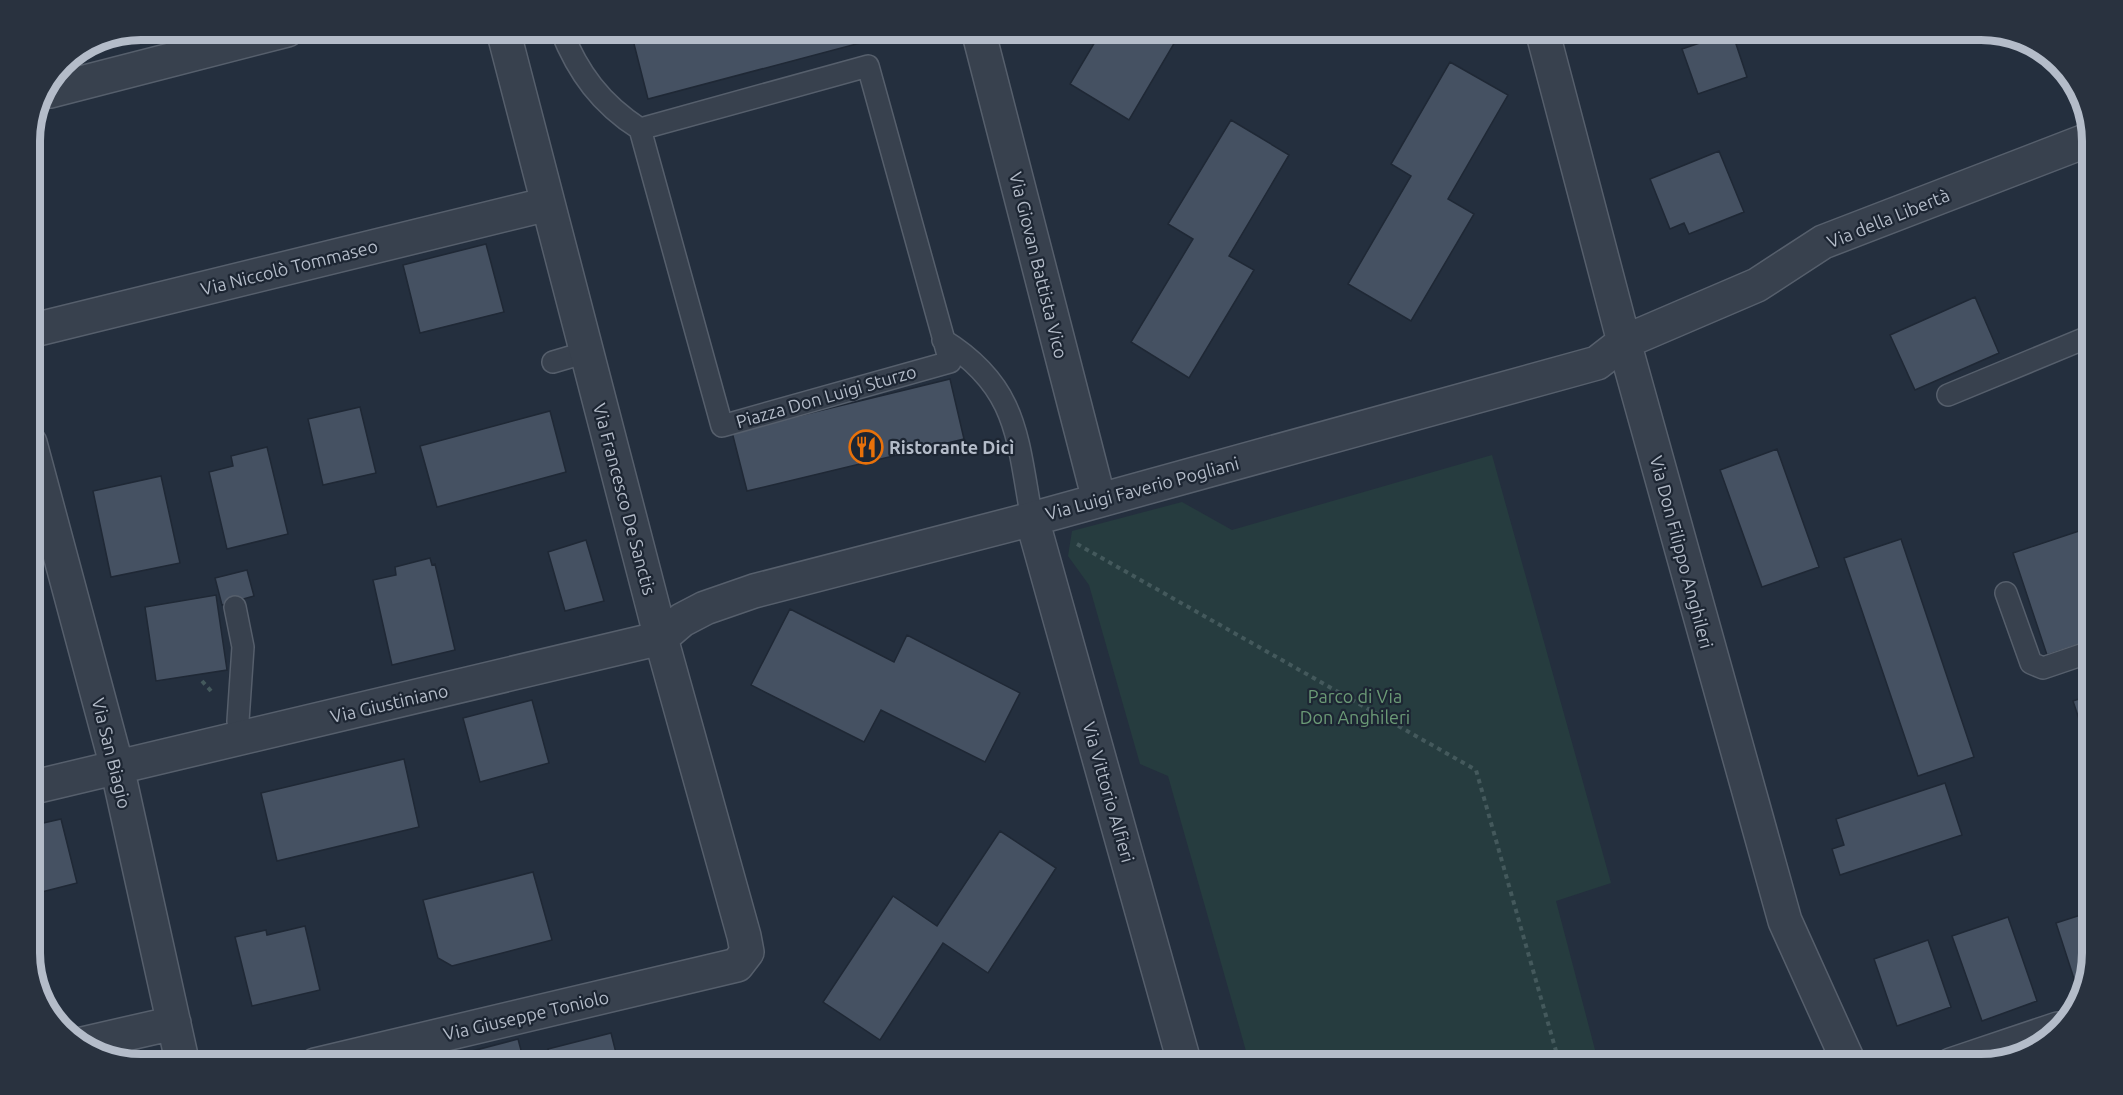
<svg xmlns="http://www.w3.org/2000/svg" width="2123" height="1095" viewBox="0 0 2123 1095" font-family="Ubuntu,sans-serif">
	<style>
		.green { fill: #263c3f }
		.building { fill: #455162; stroke: #1f2835; stroke-width: 1.5 }
		.lines { fill: none; stroke-linecap: round; stroke-linejoin: round }
		.service-casing { stroke: #565f6c; stroke-width: 24 }
		.minor-casing { stroke: #565f6c; stroke-width: 36 }
		.path { stroke: #44595c; stroke-width: 4; stroke-dasharray: 4.5 4.5; stroke-linecap: butt }
		.service { stroke: #38414e; stroke-width: 21 }
		.minor { stroke: #38414e; stroke-width: 33 }
		.labels { text-anchor: middle; dominant-baseline: central; stroke-width: 4.5; stroke-linejoin: round; paint-order: stroke }
		.street-label { font-size: 18px; fill: #b4bcc9; stroke: #1d2633 }
		.poi-label { font-size: 18px; font-weight: bold; fill: #b4bcc9; stroke: #1d2633; text-anchor: start }
		.park-label { font-size: 18px; fill: #6b9a76; stroke: #1d2633 }
		.rim { fill: none; stroke: #b4bcc9; stroke-width: 8 }
	</style>
	<rect width="100%" height="100%" fill="#242f3e"/>
	<!-- green -->
	<path class="green" d="M 1492,455 L 1611,883 L 1556,901 L 1599,1065 L 1250,1065 L 1168,776 L 1140,764 L 1089,585 L 1068,556 L 1072,531 L 1182,502 L 1232,530 Z"/>
	<!-- building -->
	<path class="building" d="M 655,30 L 861,30 L 864,42 L 648,99 L 632,36 Z
		M 1102,30 L 1182,30 L 1129,120 L 1070,84 Z
		M 1732,32 L 1747,77 L 1698,94 L 1682,49 Z
		M 1450,62 L 1508,95 L 1448,199 L 1474,214 L 1411,321 L 1348,284 L 1411,176 L 1391,164 Z
		M 1231,120 L 1289,155 L 1229,256 L 1254,270 L 1189,378 L 1131,342 L 1193,239 L 1168,224 Z
		M 1719,151 L 1744,212 L 1689,234 L 1684,223 L 1670,229 L 1650,179 Z
		M 486,244 L 504,312 L 420,333 L 403,265 Z
		M 1975,297 L 1999,353 L 1915,390 L 1890,335 Z
		M 950,379 L 964,439 L 747,491 L 732,432 Z
		M 360,407 L 376,473 L 323,485 L 308,419 Z
		M 550,411 L 566,472 L 437,507 L 420,446 Z
		M 267,447 L 288,534 L 227,549 L 209,472 L 233,466 L 231,456 Z
		M 1777,449 L 1819,567 L 1762,587 L 1720,470 Z
		M 161,476 L 180,563 L 111,577 L 93,491 Z
		M 2082,530 L 2093,564 L 2093,640 L 2047,655 L 2013,553 Z
		M 1901,539 L 1974,757 L 1918,776 L 1844,558 Z
		M 586,540 L 604,601 L 565,611 L 548,552 Z
		M 430,558 L 432,565 L 435,564 L 455,650 L 392,665 L 373,580 L 396,575 L 395,567 Z
		M 247,570 L 254,596 L 222,605 L 215,578 Z
		M 216,595 L 227,670 L 156,681 L 145,607 Z
		M 790,609 L 894,662 L 907,635 L 1020,693 L 985,762 L 881,710 L 864,742 L 751,685 Z
		M 2093,694 L 2093,744 L 2088,746 L 2073,701 Z
		M 532,700 L 549,763 L 480,782 L 463,718 Z
		M 30,706 L 35,731 L 30,732 Z
		M 404,759 L 419,827 L 277,861 L 261,793 Z
		M 1945,783 L 1962,835 L 1840,875 L 1832,849 L 1844,845 L 1836,819 Z
		M 61,819 L 77,883 L 30,895 L 30,826 Z
		M 1000,831 L 1056,868 L 988,973 L 943,943 L 880,1040 L 823,1002 L 893,896 L 937,926 Z
		M 533,872 L 552,940 L 452,966 L 438,958 L 423,900 Z
		M 2093,911 L 2093,953 L 2085,985 L 2077,988 L 2056,923 Z
		M 2008,917 L 2037,1001 L 1982,1021 L 1952,936 Z
		M 305,926 L 320,990 L 252,1006 L 235,937 L 266,930 L 267,935 Z
		M 1928,940 L 1951,1007 L 1897,1026 L 1874,959 Z
		M 611,1033 L 619,1065 L 552,1065 L 548,1049 Z
		M 518,1039 L 525,1065 L 419,1065 Z"/>
	<g class="lines">
		<!-- service casing -->
		<g class="service-casing">
			<path id="service" d="M 561,30 C 578,73 601,104 640,129
				M 868,66 L 950,362 L 722,426 L 640,129 Z
				M 943,340 C 1019,387 1017,439 1032,519
				M 553,362 L 587,352
				M 1948,395 L 2093,335
				M 2006,593 L 2031,663 L 2043,668 L 2093,651
				M 235,607 L 243,647 L 238,721 L 241,738"/>
		</g>
		<!-- minor casing -->
		<g class="minor-casing">
			<path id="minor" d="M 978,30 L 1099,500
				M 1542,30 L 1624,342 L 1785,921 L 1850,1065
				M 50,91 L 287,30
				M 30,331 L 548,204
				M 30,443 L 117,767 L 183,1065
				M 1032,519 L 1185,1065
				M 30,788 L 661,638 L 682,620 L 705,608 L 754,591 L 1032,519 L 1597,363 L 1624,342 L 1757,285 L 1823,242 L 2093,138
				M 82,1044 L 174,1023
				M 315,1065 L 737,965 L 747,952 L 744,936 L 661,638 L 503,30
				M 1951,1065 L 2058,1029"/>
		</g>
		<!-- path -->
		<path class="path" d="M 1077,544 L 1476,770 L 1560,1065
			M 202,681 L 211,691"/>
		<!-- service -->
		<use href="#service" class="service"/>
		<!-- minor -->
		<use href="#minor" class="minor"/>
	</g>
	<!-- icons -->
	<defs>
		<g id="restaurant-ring" transform="scale(1.725)"><circle r="9.5" fill="#1d2633" stroke="#e8710a" stroke-width="1.5"/><path d="M-5-6h1v4h1v-4h1v4h1v-4h1v5L-1.5 .5V6h-2V.5L-5-1ZM5-6V6H3V1.5H1.5Q1.5-4 5-6Z" fill="#e8710a"/></g>
	</defs>
	<g fill-rule="evenodd">
		<use href="#restaurant-ring" x="866" y="447"/>
	</g>
	<g class="labels">
		<!-- street labels -->
		<g class="street-label">
			<text transform="translate(1888 218) rotate(-22)">Via della Libertà</text>
			<text transform="translate(1039 265) rotate(76)">Via Giovan Battista Vico</text>
			<text transform="translate(289 267) rotate(-14)">Via Niccolò Tommaseo</text>
			<text transform="translate(826 396) rotate(-16)">Piazza Don Luigi Sturzo</text>
			<text transform="translate(1142 488) rotate(-15)">Via Luigi Faverio Pogliani</text>
			<text transform="translate(625 499) rotate(75)">Via Francesco De Sanctis</text>
			<text transform="translate(1682 552) rotate(75)">Via Don Filippo Anghileri</text>
			<text transform="translate(389 703) rotate(-13)">Via Giustiniano</text>
			<text transform="translate(112 753) rotate(76)">Via San Biagio</text>
			<text transform="translate(1109 792) rotate(74)">Via Vittorio Alfieri</text>
			<text transform="translate(526 1015) rotate(-13)">Via Giuseppe Toniolo</text>
		</g>
		<!-- poi labels -->
		<g class="poi-label">
			<text x="889" y="447">Ristorante Dicì</text>
		</g>
		<!-- park labels -->
		<g class="park-label">
			<text x="1355" y="696">Parco di Via<tspan x="1355" dy="21">Don Anghileri</tspan></text>
		</g>
	</g>
	<!-- crop -->
	<path d="M0 0H2123V1095H0ZM141 40H1981A101 101 0 0 1 2082 141V953A101 101 0 0 1 1981 1054H141A101 101 0 0 1 40 953V141A101 101 0 0 1 141 40Z" fill="#29323f" fill-rule="evenodd"/>
	<path class="rim" d="M141 40H1981A101 101 0 0 1 2082 141V953A101 101 0 0 1 1981 1054H141A101 101 0 0 1 40 953V141A101 101 0 0 1 141 40Z"/>
</svg>
